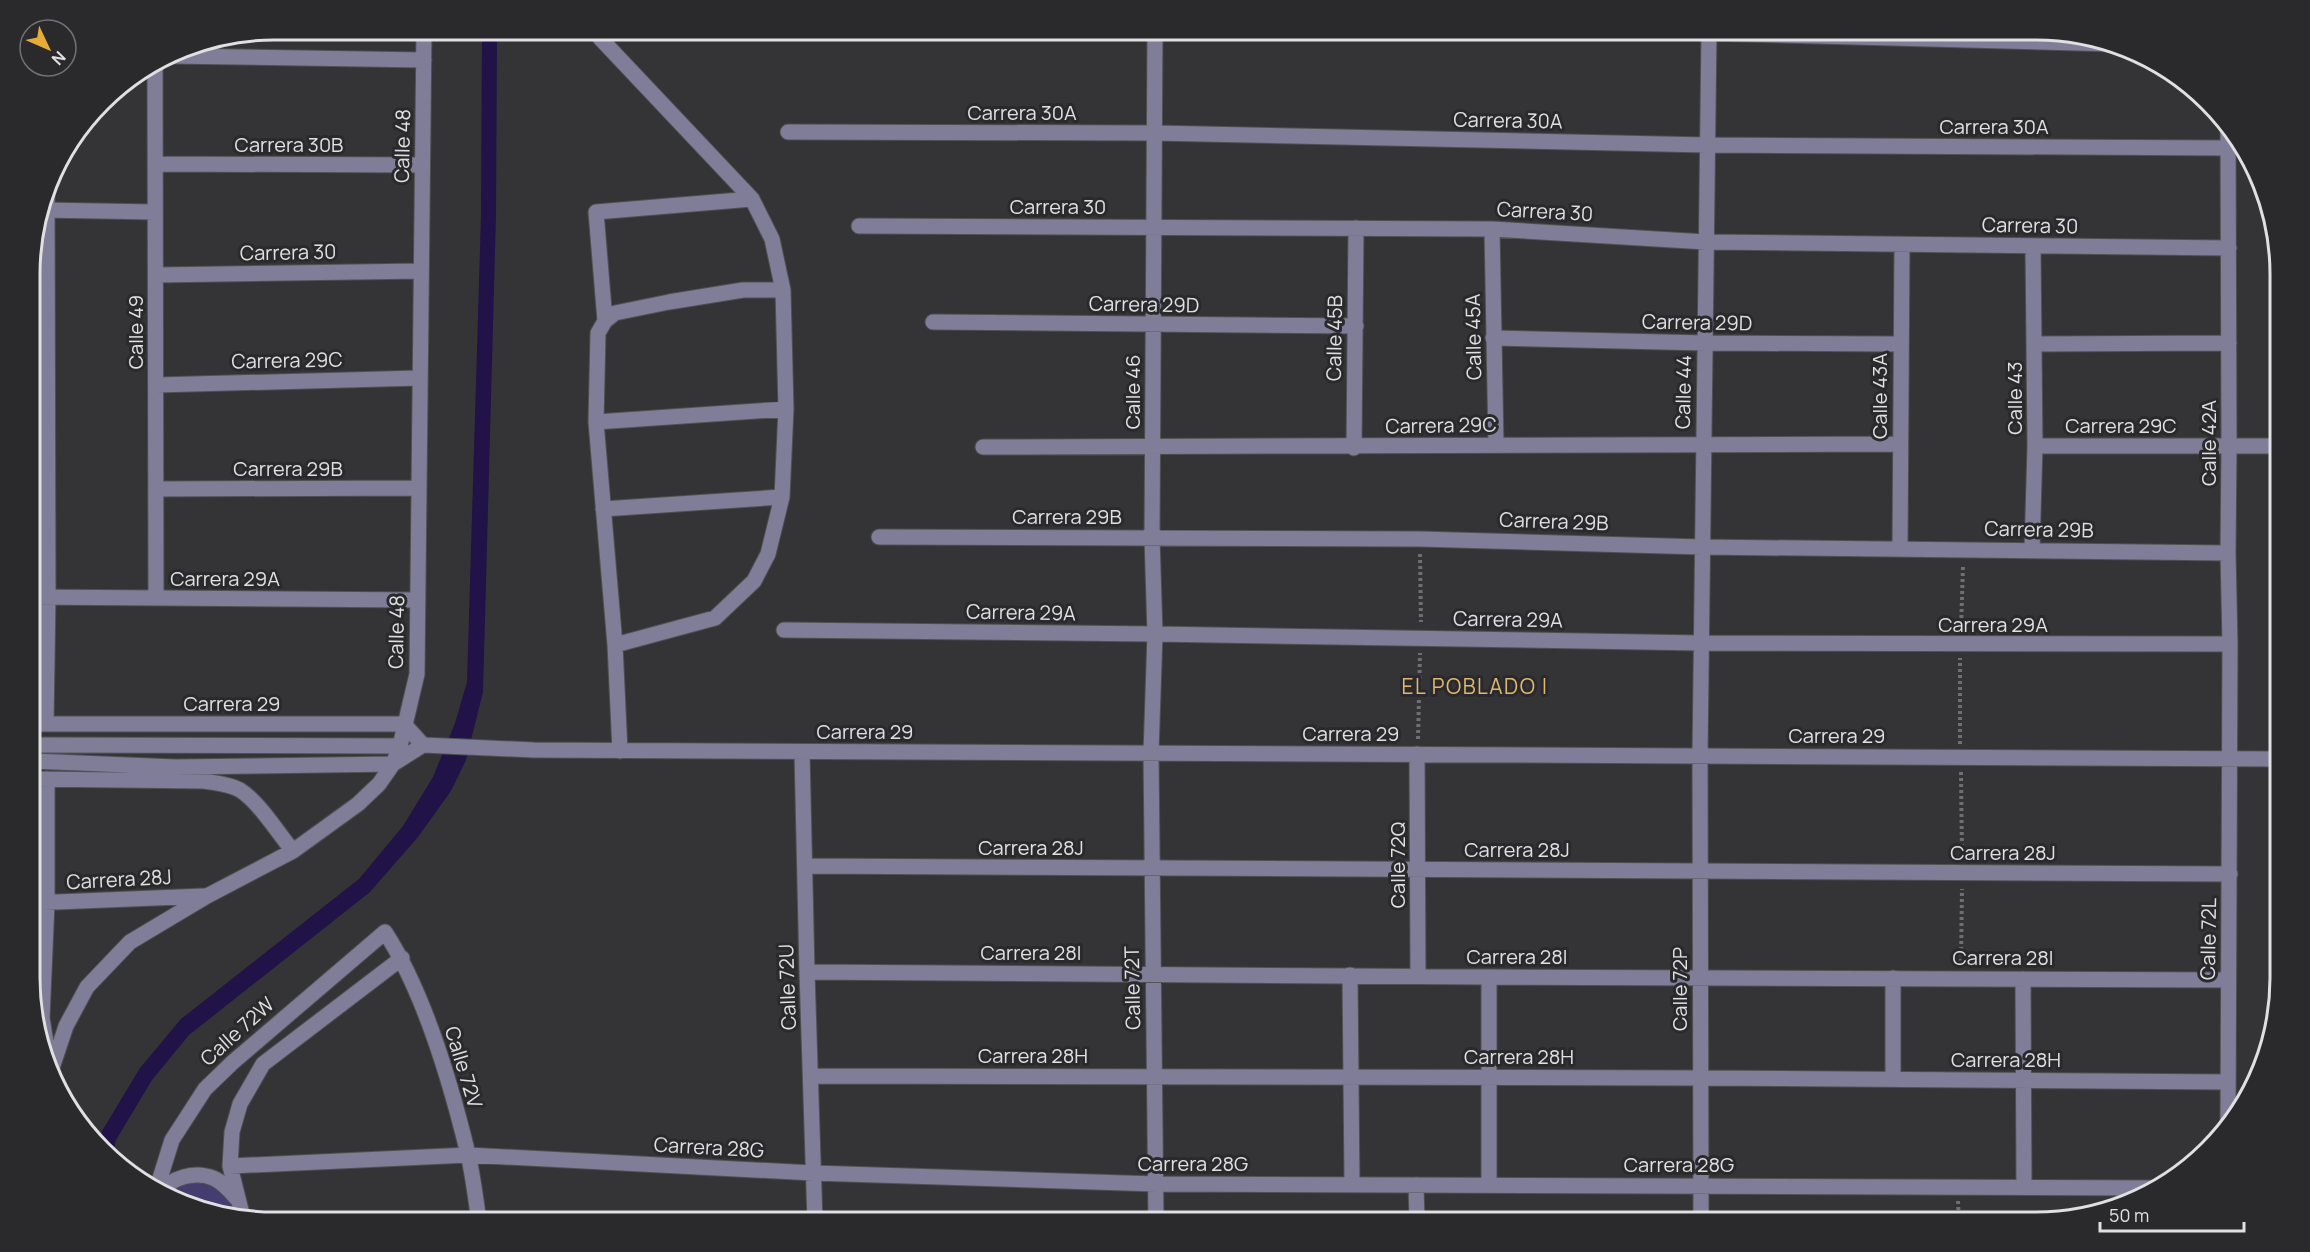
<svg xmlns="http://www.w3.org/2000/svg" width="2310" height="1252" viewBox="0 0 2310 1252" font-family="Manrope,sans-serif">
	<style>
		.green { fill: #453c70 }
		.water { fill: #211347 }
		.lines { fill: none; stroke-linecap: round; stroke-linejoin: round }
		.minor-casing { stroke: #505052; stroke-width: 17 }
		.path { stroke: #6f6f72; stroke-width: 4; stroke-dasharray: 3 3; stroke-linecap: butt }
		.minor { stroke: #7f7d98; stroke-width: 15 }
		.labels { text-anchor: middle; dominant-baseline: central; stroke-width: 6; stroke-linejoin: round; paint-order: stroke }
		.street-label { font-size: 20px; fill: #e0e0e2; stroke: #2a2a2d }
		.neighbourhood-label { font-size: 21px; letter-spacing: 1.5px; fill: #e0b771; stroke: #2a2a2d }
		.rim { fill: none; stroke: #e0e0e2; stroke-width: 3 }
	</style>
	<rect width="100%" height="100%" fill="#343437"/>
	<!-- green -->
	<path class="green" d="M 213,1178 L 243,1218 L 212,1214 L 160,1193 L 164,1188 Z"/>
	<!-- water -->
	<path class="water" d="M 482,30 L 497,30 L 496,216 L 483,692 L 466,760 L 451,791 L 418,837 L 370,892 L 189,1035 L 152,1080 L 116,1140 L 113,1153 L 100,1140 L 102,1131 L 140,1068 L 181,1019 L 359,879 L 403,826 L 433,777 L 455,723 L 467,682 L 481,215 Z"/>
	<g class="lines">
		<!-- minor casing -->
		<g class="minor-casing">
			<path id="minor" d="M 1155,30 L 1152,537 L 1155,634 L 1151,753 L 1156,1222
				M 1597,30 L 2113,44
				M 600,38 L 752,199 L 772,239 L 783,290
				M 170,56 L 424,60
				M 155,65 L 156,598
				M 788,132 L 1155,133 L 1707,145 L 2227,148
				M 155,164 L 422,165
				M 42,210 L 155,212
				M 859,226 L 1492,229 L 1706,242 L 2229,248
				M 1492,229 L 1496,445
				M 156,275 L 421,271
				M 605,321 L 596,212 L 752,199
				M 933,322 L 1356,326
				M 1493,338 L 1705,343 L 1900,344
				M 2035,344 L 2229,343
				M 156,385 L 420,378
				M 596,422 L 786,409
				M 2035,446 L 2279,446
				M 983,447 C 1288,448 1594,445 1900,444
				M 1354,448 L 1356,228
				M 156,489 L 419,488
				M 603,509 L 782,497
				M 879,537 L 1420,539 L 1702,547 L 2228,553
				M 1900,548 L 1902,245
				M 2032,550 L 2035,446 L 2033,247
				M 32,597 L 418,600
				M 784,630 L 1155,634 L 1701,643 L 2230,644
				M 615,645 L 715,618 L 754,581 L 768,554 L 782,497 L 786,409 L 783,290 L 743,290 L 669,302 L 615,313 L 605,321 L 598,333 L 596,422 L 615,645 L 620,751
				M 32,724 L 404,724 L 423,745
				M 46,724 L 48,597 L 47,194
				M 32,745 L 400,746
				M 802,752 L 807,972 L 815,1222
				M 1417,754 L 1418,975
				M 32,761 L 175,767 L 393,764 L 423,745 L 534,750 L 2279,759
				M 32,779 L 204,781 C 216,783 230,784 240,790 C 259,802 278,833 293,851
				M 805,866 L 2230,874
				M 32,903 L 204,896
				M 807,972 L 1489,977 L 2228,980
				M 1350,975 L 1352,1184
				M 1489,977 L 1489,1185
				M 2023,979 L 2024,1186
				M 47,1049 L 42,1018 L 47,903 L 47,779
				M 53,1065 L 66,1026 L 87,987 L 130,942 L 207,896 L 293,851 L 358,804 L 379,784 L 393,764 L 400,746 L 417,674 L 424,30
				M 811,1076 L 1701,1078 L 2228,1082
				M 1893,1079 L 1893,978
				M 2228,1120 L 2230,644 L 2228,553 L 2229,446 L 2228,129
				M 230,1166 L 468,1155 L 813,1173 L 1156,1184 L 2157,1188
				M 1416,1185 L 1417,1222
				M 156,1191 L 172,1140 L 205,1089 L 233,1062 L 385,932 C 424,992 451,1084 468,1154 C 473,1176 476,1200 479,1222
				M 160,1193 C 171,1177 195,1171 213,1178 C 223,1182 231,1192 238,1200
				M 243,1218 L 230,1166 L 232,1132 L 240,1104 L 263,1064 L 402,958
				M 1701,1222 L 1700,755 L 1709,30"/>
		</g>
		<!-- path -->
		<path class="path" d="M 1420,554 L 1421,622
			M 1961,630 L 1963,565
			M 1418,739 L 1420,653
			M 1960,744 L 1960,658
			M 1961,772 L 1962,858
			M 1961,962 L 1962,889
			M 1958,1201 L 1959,1222"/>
		<!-- minor -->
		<use href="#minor" class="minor"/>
	</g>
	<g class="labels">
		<!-- street labels -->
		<g class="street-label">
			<text x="1022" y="112">Carrera 30A</text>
			<text transform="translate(1508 120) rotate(1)">Carrera 30A</text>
			<text x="1994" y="126">Carrera 30A</text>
			<text x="289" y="144">Carrera 30B</text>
			<text transform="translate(402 146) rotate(-89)">Calle 48</text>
			<text x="1058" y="206">Carrera 30</text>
			<text transform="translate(1545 211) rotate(3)">Carrera 30</text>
			<text transform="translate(2030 225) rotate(1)">Carrera 30</text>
			<text transform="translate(288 252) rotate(-1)">Carrera 30</text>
			<text transform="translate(1144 304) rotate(1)">Carrera 29D</text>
			<text transform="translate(1697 322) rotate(1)">Carrera 29D</text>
			<text transform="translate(135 332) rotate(-90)">Calle 49</text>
			<text transform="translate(1473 337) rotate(-91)">Calle 45A</text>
			<text transform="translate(1334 338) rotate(-89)">Calle 45B</text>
			<text transform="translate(287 360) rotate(-1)">Carrera 29C</text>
			<text transform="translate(1132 392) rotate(-90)">Calle 46</text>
			<text transform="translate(1683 392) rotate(-89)">Calle 44</text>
			<text transform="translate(1879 396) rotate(-90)">Calle 43A</text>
			<text transform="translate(2014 398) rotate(-90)">Calle 43</text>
			<text transform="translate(1441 425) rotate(-1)">Carrera 29C</text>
			<text x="2121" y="425">Carrera 29C</text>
			<text transform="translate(2208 443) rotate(-90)">Calle 42A</text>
			<text x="288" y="468">Carrera 29B</text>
			<text x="1067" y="516">Carrera 29B</text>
			<text transform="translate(1554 521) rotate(2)">Carrera 29B</text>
			<text transform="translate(2039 529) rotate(1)">Carrera 29B</text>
			<text x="225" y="578">Carrera 29A</text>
			<text transform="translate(1021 612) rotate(1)">Carrera 29A</text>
			<text transform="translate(1508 619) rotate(1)">Carrera 29A</text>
			<text x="1993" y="624">Carrera 29A</text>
			<text transform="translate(396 632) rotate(-89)">Calle 48</text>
			<text x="232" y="703">Carrera 29</text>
			<text x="865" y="731">Carrera 29</text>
			<text x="1351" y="733">Carrera 29</text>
			<text x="1837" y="735">Carrera 29</text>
			<text x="1031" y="847">Carrera 28J</text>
			<text x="1517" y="849">Carrera 28J</text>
			<text x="2003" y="852">Carrera 28J</text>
			<text transform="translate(1397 865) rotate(-90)">Calle 72Q</text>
			<text transform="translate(119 879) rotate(-3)">Carrera 28J</text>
			<text transform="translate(2208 939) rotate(-89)">Calle 72L</text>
			<text x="1031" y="952">Carrera 28I</text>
			<text x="1517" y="956">Carrera 28I</text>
			<text x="2003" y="957">Carrera 28I</text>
			<text transform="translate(787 987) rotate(-92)">Calle 72U</text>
			<text transform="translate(1132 988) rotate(-91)">Calle 72T</text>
			<text transform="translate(1679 989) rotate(-90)">Calle 72P</text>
			<text transform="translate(237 1031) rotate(-42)">Calle 72W</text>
			<text x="1033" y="1055">Carrera 28H</text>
			<text x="1519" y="1056">Carrera 28H</text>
			<text x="2006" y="1059">Carrera 28H</text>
			<text transform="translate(464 1067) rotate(73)">Calle 72V</text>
			<text transform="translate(709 1147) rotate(3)">Carrera 28G</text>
			<text x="1193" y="1163">Carrera 28G</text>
			<text x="1679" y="1164">Carrera 28G</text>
		</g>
		<!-- neighbourhood labels -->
		<g class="neighbourhood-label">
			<text x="1475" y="686">EL POBLADO I</text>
		</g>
	</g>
	<!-- crop -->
	<path d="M0 0H2310V1252H0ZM274 40H2036A234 234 0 0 1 2270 274V978A234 234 0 0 1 2036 1212H274A234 234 0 0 1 40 978V274A234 234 0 0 1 274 40Z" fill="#2a2a2d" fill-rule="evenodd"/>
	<path class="rim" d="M274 40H2036A234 234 0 0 1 2270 274V978A234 234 0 0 1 2036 1212H274A234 234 0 0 1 40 978V274A234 234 0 0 1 274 40Z"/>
	<!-- north arrow -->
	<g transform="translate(48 48) rotate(134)"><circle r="28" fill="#2a2a2d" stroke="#737375" stroke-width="1.5"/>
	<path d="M0-4.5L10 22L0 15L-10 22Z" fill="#e7ac37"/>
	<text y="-9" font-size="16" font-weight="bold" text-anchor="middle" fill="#e0e0e2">N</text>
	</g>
	<!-- scale -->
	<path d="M2100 1222v9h144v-9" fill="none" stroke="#e0e0e2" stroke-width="3"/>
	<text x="2109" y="1222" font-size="18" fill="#e0e0e2" stroke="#2a2a2d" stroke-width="4.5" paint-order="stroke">50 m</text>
</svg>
